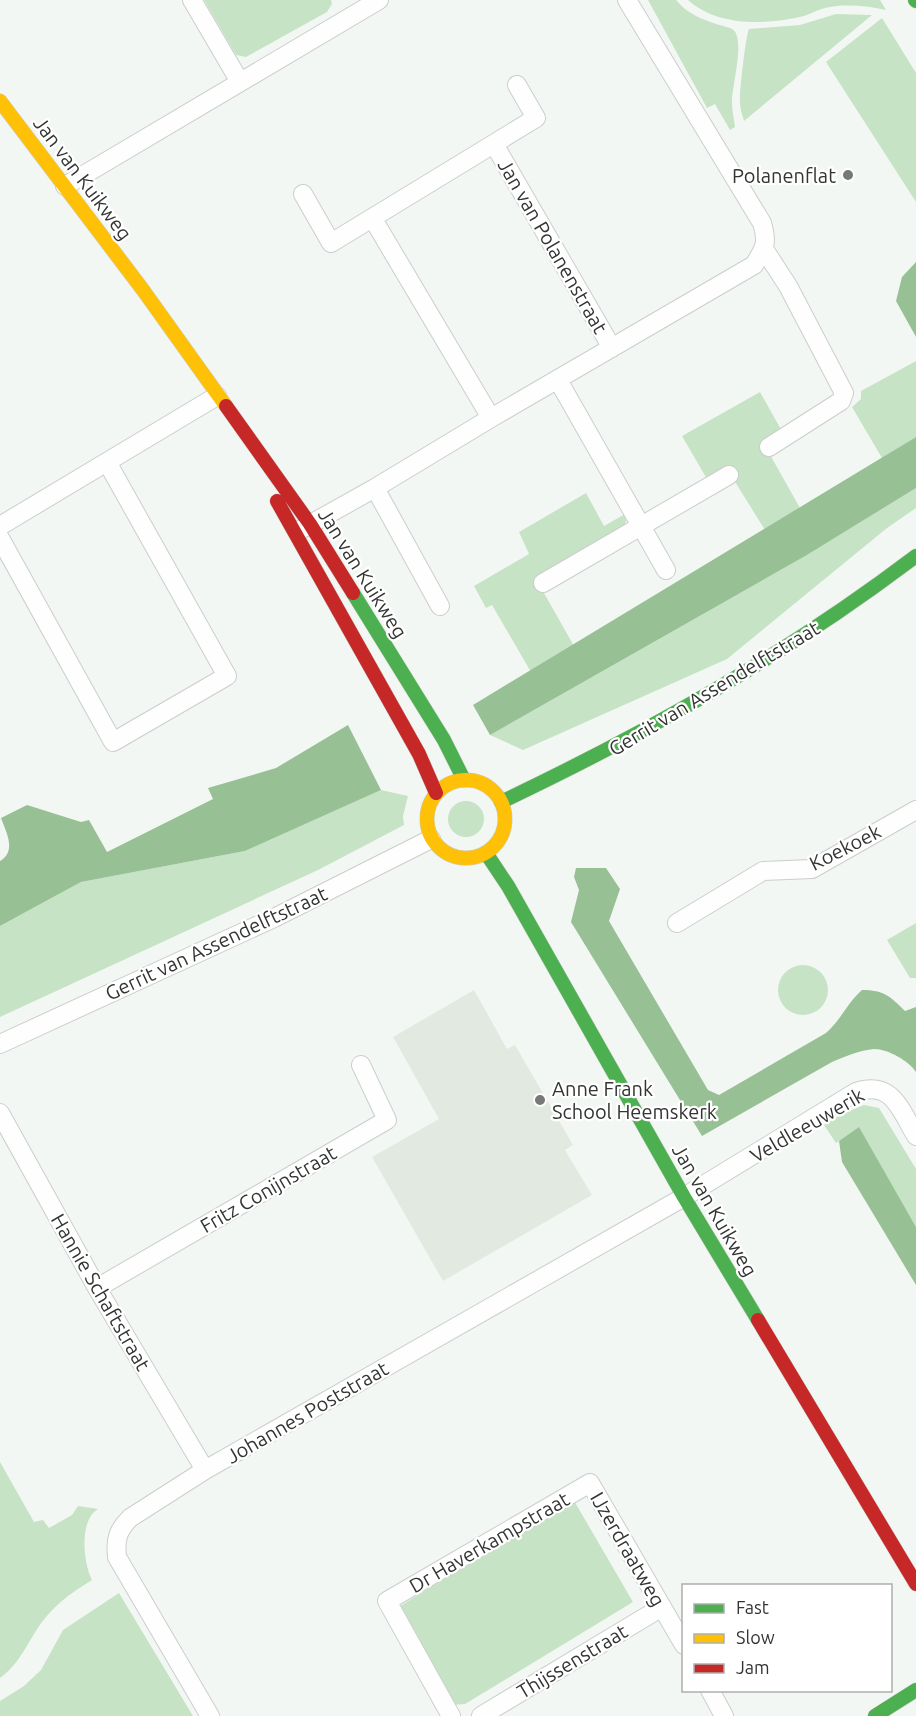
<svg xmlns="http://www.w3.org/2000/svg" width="916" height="1716" viewBox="0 0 916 1716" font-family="Ubuntu,sans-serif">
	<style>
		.built { fill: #e1e9e1 }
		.green { fill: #c6e3c5 }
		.water { fill: #97c095 }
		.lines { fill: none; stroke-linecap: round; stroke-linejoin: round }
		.street-casing { stroke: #cbcecb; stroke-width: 20 }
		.fast-casing { stroke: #cbcecb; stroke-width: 15 }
		.slow-casing { stroke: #cbcecb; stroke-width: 15 }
		.jam-casing { stroke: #cbcecb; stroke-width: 15 }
		.street { stroke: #fdfefd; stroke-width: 18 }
		.fast { stroke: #4caf50; stroke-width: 14 }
		.slow { stroke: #ffc107; stroke-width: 14 }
		.jam { stroke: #c62828; stroke-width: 14 }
		.poi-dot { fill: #767976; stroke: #fff; stroke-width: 2 }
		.labels { text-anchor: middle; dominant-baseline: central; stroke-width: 4.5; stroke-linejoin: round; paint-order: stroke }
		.poi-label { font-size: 20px; fill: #333533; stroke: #fff; text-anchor: end }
		.street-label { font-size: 20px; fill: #333533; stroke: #fff }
	</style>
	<rect width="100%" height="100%" fill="#f3f7f3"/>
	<!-- built -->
	<path class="built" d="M 474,990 L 507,1049 L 515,1045 L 573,1145 L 565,1150 L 592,1195 L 443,1281 L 372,1157 L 439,1119 L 393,1037 Z"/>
	<!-- green -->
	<path class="green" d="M 204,0 L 331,0 L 332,4 L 327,12 L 246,57 L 236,55 Z
		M 648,0 L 676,0 C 690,17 710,22 730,28 C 748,33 731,87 732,103 C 732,111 734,119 735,127 L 730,130 L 715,104 L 707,108 Z
		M 688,0 L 880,0 L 886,10 C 869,6 848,4 830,7 C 821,8 813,13 804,16 C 766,25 718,27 688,0 Z
		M 836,14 L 872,15 L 744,121 C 742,114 740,109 740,102 C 739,93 746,34 749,29 L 800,25 Z
		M 882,18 L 916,73 L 916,202 L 826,62 Z
		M 916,361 L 916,437 L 882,458 L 852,407 L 861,399 L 861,391 Z
		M 760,392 L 783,433 L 764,444 L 800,508 L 765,530 L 727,469 L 707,479 L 682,436 Z
		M 916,488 L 916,508 L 887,528 L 727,659 L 523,750 L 490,735 L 807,555 Z
		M 586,493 L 604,526 L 625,514 L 626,521 L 624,527 L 536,579 L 574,646 L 531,672 L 492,605 L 486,608 L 474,586 L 529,554 L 519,532 Z
		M 381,790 L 408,796 L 403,816 L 404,825 L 318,870 L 0,1017 L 0,926 L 81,882 L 245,851 Z
		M448 819a18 18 0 1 1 36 0a18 18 0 1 1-36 0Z
		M 916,923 L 916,978 L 910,978 L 887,940 Z
		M778 990a25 25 0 1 1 50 0a25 25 0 1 1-50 0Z
		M 864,1105 L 879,1108 L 916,1169 L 916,1227 L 859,1128 L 836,1143 L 824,1125 L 844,1113 Z
		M 0,1462 L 34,1522 L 43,1520 L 49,1528 L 72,1515 L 78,1506 L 98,1509 C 79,1520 83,1562 92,1580 C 70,1594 59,1601 42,1622 C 28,1641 20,1664 0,1678 Z
		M 573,1499 L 633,1602 L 465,1704 L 453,1705 L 397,1608 Z
		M 119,1593 L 193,1716 L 0,1716 L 0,1701 L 24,1686 L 41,1670 L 63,1630 Z"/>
	<!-- water -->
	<path class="water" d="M 916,262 L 916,337 L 896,301 L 902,277 Z
		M 916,437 L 916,488 L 807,555 L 490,735 L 473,705 Z
		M 348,725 L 381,790 L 245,851 L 81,882 L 0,926 L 0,861 C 17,851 6,832 1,818 L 27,805 L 81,822 L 89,820 L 107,852 L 213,799 L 208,788 L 276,768 Z
		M 576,868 L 606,868 L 620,889 L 609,921 L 708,1090 L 719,1095 L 826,1033 C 842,1019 846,1004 862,990 C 884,990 890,996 905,1011 L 916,1007 L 916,1072 C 909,1061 888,1049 874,1049 C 860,1050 844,1057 832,1062 L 702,1136 L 571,922 L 579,890 L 574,877 Z
		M 859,1127 L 916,1227 L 916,1285 L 842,1162 L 839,1141 Z"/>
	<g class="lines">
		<!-- street casing -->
		<g class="street-casing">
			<path id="street" d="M 192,0 L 240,82
				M 494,144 L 612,348
				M 65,186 L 379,0
				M 303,194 L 331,243 L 536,118 L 517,85
				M 373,219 L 491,418
				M 764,249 L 788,286 L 844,393 L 841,401 L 769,447
				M 558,380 L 666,570
				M 375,488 L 440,606
				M 0,526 L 217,396
				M 300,530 L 375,488 L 491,418 L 754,265 C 765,248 768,243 762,223 L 627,0
				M 0,538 L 113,742 L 227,676 L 107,462
				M 543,583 L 729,475
				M 677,923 L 763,871 L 812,869 L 916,810
				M 0,1044 L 274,918 L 431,839
				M 0,1113 L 97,1288 L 205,1470
				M 97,1288 L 387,1120 L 361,1065
				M 710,1690 L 724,1716
				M 210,1716 L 117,1557 C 115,1539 118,1530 130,1518 L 205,1470 L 684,1197 L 856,1092 C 892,1080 900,1109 916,1136
				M 451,1716 L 387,1601 L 590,1483 L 684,1645
				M 481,1716 L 662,1607"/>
		</g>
		<!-- fast casing -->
		<g class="fast-casing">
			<path id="fast" d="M 915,0 L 916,1
				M 353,593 L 444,740 L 464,780
				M 501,802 C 650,731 784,656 916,556
				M 486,853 L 508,886 L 684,1197 L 758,1320
				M 875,1716 L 916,1690"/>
		</g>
		<!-- slow casing -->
		<g class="slow-casing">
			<path id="slow" d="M 0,101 L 143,290 L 226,406
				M427 819a39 39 0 1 1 78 0a39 39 0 1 1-78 0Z"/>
		</g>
		<!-- jam casing -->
		<g class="jam-casing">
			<path id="jam" d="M 226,406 L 310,524 L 353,593
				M 277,501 L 419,754 L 436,793
				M 758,1320 L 916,1584"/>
		</g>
		<!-- street -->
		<use href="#street" class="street"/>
		<!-- fast -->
		<use href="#fast" class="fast"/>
		<!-- slow -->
		<use href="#slow" class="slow"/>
		<!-- jam -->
		<use href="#jam" class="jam"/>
	</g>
	<!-- markers -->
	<g class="poi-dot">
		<circle cx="848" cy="175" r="6"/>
		<circle cx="540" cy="1100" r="6"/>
	</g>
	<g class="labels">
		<!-- poi labels -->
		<g class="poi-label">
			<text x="836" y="175">Polanenflat</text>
			<text x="552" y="1088" text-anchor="start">Anne Frank<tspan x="552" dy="23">School Heemskerk</tspan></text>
		</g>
		<!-- street labels -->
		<g class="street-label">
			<text transform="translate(83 178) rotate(53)">Jan van Kuikweg</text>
			<text transform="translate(553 246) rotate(60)">Jan van Polanenstraat</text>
			<text transform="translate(363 573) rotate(58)">Jan van Kuikweg</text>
			<text transform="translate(714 688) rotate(-31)">Gerrit van Assendelftstraat</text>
			<text transform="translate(845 847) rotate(-27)">Koekoek</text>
			<text transform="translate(216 943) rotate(-25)">Gerrit van Assendelftstraat</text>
			<text transform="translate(807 1125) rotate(-30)">Veldleeuwerik</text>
			<text transform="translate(268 1189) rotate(-30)">Fritz Conijnstraat</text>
			<text transform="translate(715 1210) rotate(60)">Jan van Kuikweg</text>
			<text transform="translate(101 1292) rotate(60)">Hannie Schaftstraat</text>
			<text transform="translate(307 1412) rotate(-30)">Johannes Poststraat</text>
			<text transform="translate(489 1542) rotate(-30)">Dr Haverkampstraat</text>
			<text transform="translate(628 1549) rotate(60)">IJzerdraatweg</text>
			<text transform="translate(572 1661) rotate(-31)">Thijssenstraat</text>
		</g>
	</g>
	<!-- legend -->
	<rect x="682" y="1584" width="210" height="108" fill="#ffffff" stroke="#adaead" stroke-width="1.5"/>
	<rect x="694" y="1604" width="30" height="9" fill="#4caf50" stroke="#adaead" stroke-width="1.5"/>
	<text x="736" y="1614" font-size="18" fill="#333533">Fast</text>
	<rect x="694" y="1634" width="30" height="9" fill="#ffc107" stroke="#adaead" stroke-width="1.5"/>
	<text x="736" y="1644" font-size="18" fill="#333533">Slow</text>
	<rect x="694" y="1664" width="30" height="9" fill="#c62828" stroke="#adaead" stroke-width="1.5"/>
	<text x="736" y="1674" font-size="18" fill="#333533">Jam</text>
</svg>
